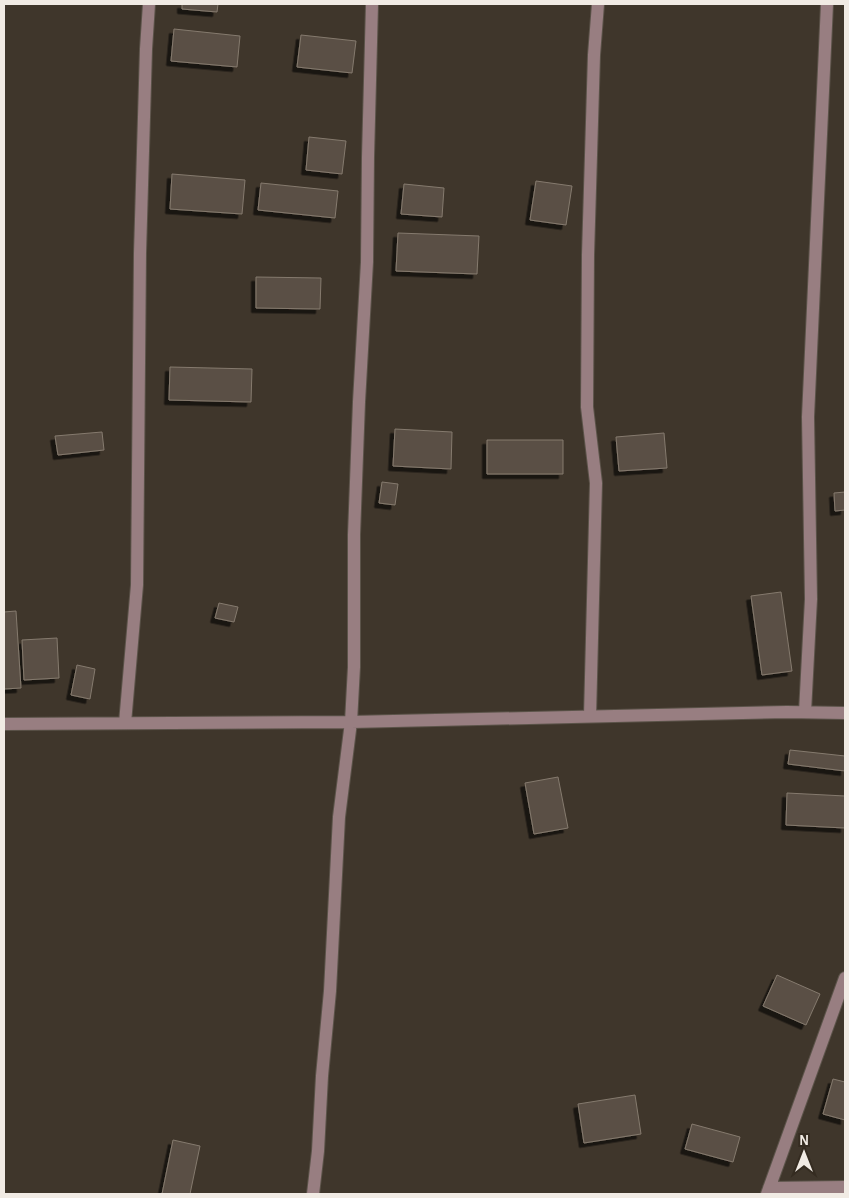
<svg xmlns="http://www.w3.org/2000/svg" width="849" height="1198" viewBox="0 0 849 1198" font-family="'Alegreya Sans',sans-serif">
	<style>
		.building { fill: #5a5045; stroke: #857a6e; filter: url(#shadow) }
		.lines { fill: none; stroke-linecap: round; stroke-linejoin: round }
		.minor-casing { stroke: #5b5349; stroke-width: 14 }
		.minor { stroke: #987e81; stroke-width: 12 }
	</style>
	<defs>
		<filter id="shadow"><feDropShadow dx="-4.5" dy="4.5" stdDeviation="0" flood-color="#0009"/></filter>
	</defs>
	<rect width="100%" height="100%" fill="#3f362b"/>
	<!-- building -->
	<path class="building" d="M 182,4 L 218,4 L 217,12 L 182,9 Z
		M 174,29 L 240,36 L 237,67 L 171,61 Z
		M 301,35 L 356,41 L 352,73 L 297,67 Z
		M 309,137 L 346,141 L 342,174 L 306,170 Z
		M 172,174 L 245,180 L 242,214 L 170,209 Z
		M 536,181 L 572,186 L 566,225 L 530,220 Z
		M 261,183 L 338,191 L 335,218 L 258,210 Z
		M 404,184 L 444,188 L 442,217 L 401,214 Z
		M 398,233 L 479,236 L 477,274 L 396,271 Z
		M 256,277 L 321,278 L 320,309 L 256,308 Z
		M 170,367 L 252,369 L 251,402 L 169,400 Z
		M 395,429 L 452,432 L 451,469 L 393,466 Z
		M 102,432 L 104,450 L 58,455 L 55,436 Z
		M 664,433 L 667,468 L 619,471 L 616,437 Z
		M 487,440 L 563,440 L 563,474 L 487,474 Z
		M 382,482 L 398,484 L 395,505 L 379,503 Z
		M 845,492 L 845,510 L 835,511 L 834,493 Z
		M 781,592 L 792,671 L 762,675 L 751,596 Z
		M 219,603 L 238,607 L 234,622 L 215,618 Z
		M 16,611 L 21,688 L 4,689 L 4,612 Z
		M 57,638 L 59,678 L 24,680 L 22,640 Z
		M 77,665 L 95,669 L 90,699 L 71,695 Z
		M 790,750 L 845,756 L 845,771 L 788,764 Z
		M 558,777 L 568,828 L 534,834 L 525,783 Z
		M 787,793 L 845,796 L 845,828 L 786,825 Z
		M 777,975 L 820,994 L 806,1025 L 763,1006 Z
		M 833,1079 L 845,1082 L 845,1120 L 823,1114 Z
		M 635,1095 L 641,1134 L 584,1143 L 578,1104 Z
		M 692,1124 L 740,1137 L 733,1162 L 685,1149 Z
		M 173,1140 L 200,1146 L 190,1194 L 162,1194 Z"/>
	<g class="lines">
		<!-- minor casing -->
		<g class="minor-casing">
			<path id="minor" d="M 805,712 L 811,599 L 808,417 L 827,4
				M 590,716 L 596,483 L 587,407 L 588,255 L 594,55 L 598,4
				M 125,723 L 137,585 L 140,253 L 146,49 L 149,4
				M 4,724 L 351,722 L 787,712 L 845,713
				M 769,1188 L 845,1187
				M 313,1194 L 318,1151 L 322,1076 L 330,991 L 339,817 L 351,722 L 354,667 L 354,535 L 359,402 L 367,262 L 368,157 L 372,4
				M 767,1194 L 845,978"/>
		</g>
		<!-- minor -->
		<use href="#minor" class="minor"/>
	</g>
	<!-- border -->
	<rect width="849" height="1198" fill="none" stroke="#f1ebe4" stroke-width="10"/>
	<!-- north arrow -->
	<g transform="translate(804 1153)" stroke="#352c21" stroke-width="4" paint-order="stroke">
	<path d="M0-4L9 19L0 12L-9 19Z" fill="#f1ebe4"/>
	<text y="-8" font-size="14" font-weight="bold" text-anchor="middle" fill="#f1ebe4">N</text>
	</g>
</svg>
